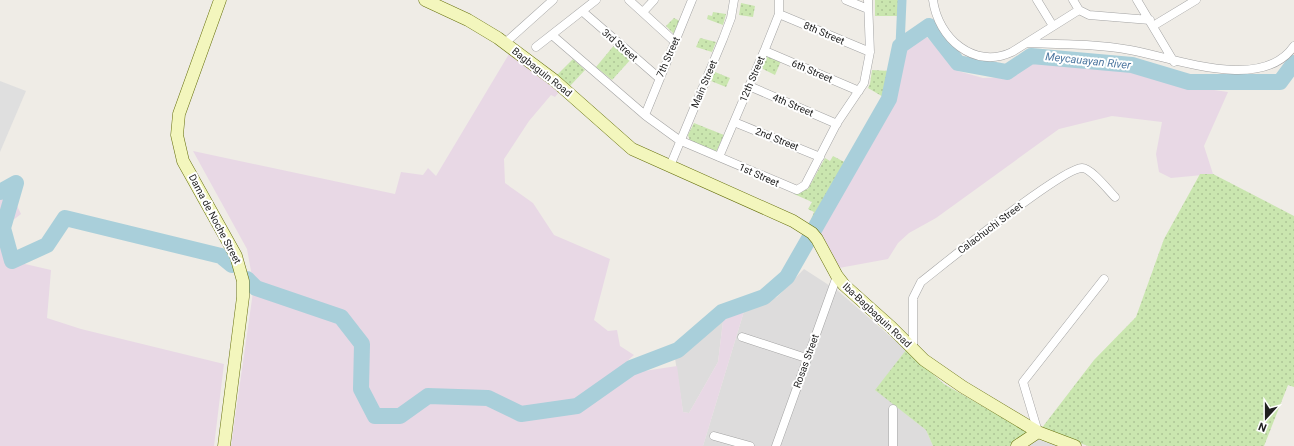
<svg xmlns="http://www.w3.org/2000/svg" width="1294" height="446" viewBox="0 0 1294 446" font-family="Roboto,sans-serif">
	<style>
		.residential { fill: #dddcdc }
		.industrial { fill: #e8d8e5 }
		.grass { fill: url(#grass-dots) }
		.parking { fill: #dfdfdf }
		.lines { fill: none; stroke-linecap: round; stroke-linejoin: round }
		.canal { stroke: #a9cfda; stroke-width: 9 }
		.river { stroke: #a9cfda; stroke-width: 16 }
		.street-casing { stroke: #a3a3a3; stroke-width: 9 }
		.secondary-casing { stroke: #66700c; stroke-width: 13 }
		.street { stroke: #fff; stroke-width: 8 }
		.secondary { stroke: #f3f6bd; stroke-width: 12 }
		.labels { text-anchor: middle; dominant-baseline: central; stroke-width: 4; stroke-linejoin: round; paint-order: stroke }
		.street-label { font-size: 10px; fill: #1f1f1f; stroke: #fff }
		.water-label { font-size: 11px; font-style: italic; fill: #4e78a1; stroke: #fff }
	</style>
	<defs>
		<pattern id="grass-dots" width="8" height="8" patternUnits="userSpaceOnUse"><rect width="8" height="8" fill="#cae6af"/><path d="M2 2h.1M6 6h.1" fill="none" stroke="#adc596" stroke-width="1.8" stroke-linecap="round"/></pattern>
	</defs>
	<rect width="100%" height="100%" fill="#efece6"/>
	<!-- residential -->
	<path class="residential" d="M 804,269 L 838,291 L 906,350 L 876,390 L 926,430 L 933,446 L 703,446 L 745,308 L 777,297 Z
		M 723,321 L 718,362 L 689,413 L 683,412 L 675,358 L 702,332 Z
		M 1036,439 L 1058,446 L 1027,446 Z"/>
	<!-- industrial -->
	<path class="industrial" d="M 924,34 L 958,71 L 983,78 L 1010,77 L 1036,62 L 1123,69 L 1172,84 L 1228,92 L 1204,146 L 1213,174 L 1171,178 L 1159,172 L 1156,154 L 1162,122 L 1112,116 L 1059,129 L 936,218 L 909,233 L 898,243 L 888,259 L 839,268 L 826,242 L 817,232 L 895,99 L 907,47 Z
		M 509,54 L 560,91 L 555,97 L 551,95 L 529,121 L 504,159 L 505,183 L 533,203 L 554,235 L 610,259 L 594,320 L 608,331 L 617,330 L 620,346 L 634,355 L 604,382 L 576,402 L 521,408 L 493,394 L 428,388 L 399,413 L 374,407 L 366,393 L 367,346 L 360,328 L 333,309 L 253,282 L 247,249 L 193,151 L 395,194 L 401,172 L 423,175 L 428,168 L 436,176 Z
		M 9,189 L 21,214 L 3,228 L 12,261 L 51,270 L 47,318 L 81,329 L 224,364 L 214,446 L 0,446 L 0,190 Z
		M 253,292 L 340,320 L 360,353 L 357,388 L 370,420 L 399,422 L 428,399 L 488,402 L 524,418 L 582,409 L 610,385 L 631,373 L 677,366 L 683,412 L 689,413 L 718,362 L 723,321 L 745,308 L 703,446 L 231,446 Z"/>
	<!-- grass -->
	<path class="grass" d="M 875,0 L 900,0 L 901,16 L 875,16 Z
		M 741,3 L 755,6 L 753,17 L 739,15 Z
		M 713,12 L 726,14 L 723,25 L 707,19 L 708,15 L 712,16 Z
		M 674,18 L 680,21 L 674,34 L 666,26 Z
		M 700,38 L 716,42 L 712,52 L 696,47 Z
		M 616,43 L 632,58 L 612,80 L 596,67 Z
		M 766,54 L 781,61 L 775,75 L 761,68 Z
		M 573,59 L 585,70 L 570,86 L 557,75 Z
		M 872,70 L 890,71 L 890,85 L 885,98 L 868,88 L 870,84 Z
		M 715,72 L 730,78 L 726,87 L 711,81 Z
		M 694,123 L 724,135 L 716,152 L 690,141 L 688,135 Z
		M 833,156 L 850,165 L 815,226 L 810,222 L 814,212 L 808,209 L 812,202 L 794,194 L 808,189 L 825,158 L 830,161 Z
		M 1200,174 L 1213,174 L 1294,216 L 1294,387 L 1288,385 L 1264,446 L 1088,446 L 1041,429 L 1094,360 L 1136,317 L 1164,239 Z
		M 906,350 L 944,384 L 1029,433 L 1010,446 L 933,446 L 926,430 L 875,390 Z"/>
	<!-- parking -->
	<path class="parking" d="M 0,81 L 26,91 L 0,152 Z"/>
	<g class="lines">
		<!-- canal -->
		<path class="canal" d="M 900,46 L 902,0"/>
		<!-- river -->
		<path class="river" d="M 0,192 L 16,183 L 3,228 L 12,261 L 47,245 L 65,218 L 221,256 L 232,265
			M 247,279 L 256,288 L 341,317 L 362,344 L 361,389 L 375,416 L 400,416 L 428,396 L 488,398 L 521,414 L 577,406 L 631,368 L 678,350 L 722,312 L 764,297 L 787,277 L 889,99 L 900,46 L 929,26 L 958,63 L 1007,72 L 1031,56 L 1132,65 L 1189,82 L 1280,82 L 1294,63"/>
		<!-- street casing -->
		<g class="street-casing">
			<path id="street" d="M 629,0 L 675,42
				M 846,0 L 868,9
				M 933,0 C 938,38 974,70 1012,52 L 1079,10
				M 1037,0 L 1053,26
				M 1073,0 L 1079,10 L 1089,15 L 1150,20
				M 1137,0 L 1174,62
				M 582,11 L 659,78
				M 643,12 L 654,0
				M 779,14 L 870,52
				M 1153,26 L 1196,0
				M 552,35 L 646,116 L 679,140 L 797,190 L 805,185 L 837,123 L 864,83 L 870,52 L 868,0
				M 505,43 L 553,0
				M 1027,43 C 1061,44 1097,44 1130,50 C 1175,58 1262,93 1294,46
				M 536,47 L 596,0
				M 765,51 L 859,91
				M 749,86 L 837,124
				M 645,115 L 692,0
				M 734,122 L 820,157
				M 719,157 L 765,49 L 779,14 L 779,0
				M 670,166 L 723,39 L 731,18 L 734,0
				M 742,337 L 806,358
				M 913,349 L 913,298 L 921,282 C 944,264 1062,168 1082,168 C 1091,168 1108,190 1115,197
				M 1038,432 L 1023,382 L 1104,279
				M 714,436 L 750,446
				M 776,446 L 837,276
				M 893,446 L 893,409"/>
		</g>
		<!-- secondary casing -->
		<g class="secondary-casing">
			<path id="secondary" d="M 220,0 L 179,114 L 177,135 L 183,161 L 236,256 L 243,281 L 243,297 L 224,446
				M 425,0 L 468,20 L 498,38 L 554,80 L 632,149 L 793,221 L 812,233 L 817,239 L 837,276 L 844,285 L 891,327 L 924,360 L 963,387 L 1038,432 L 1075,446
				M 1017,446 L 1038,432"/>
		</g>
		<!-- street -->
		<use href="#street" class="street"/>
		<!-- secondary -->
		<use href="#secondary" class="secondary"/>
	</g>
	<g class="labels">
		<!-- street labels -->
		<g class="street-label">
			<text transform="translate(824 33) rotate(23)">8th Street</text>
			<text transform="translate(620 45) rotate(41)">3rd Street</text>
			<text transform="translate(668 57) rotate(-66)">7th Street</text>
			<text transform="translate(812 71) rotate(23)">6th Street</text>
			<text transform="translate(542 72) rotate(38)">Bagbaguin Road</text>
			<text transform="translate(752 79) rotate(-67)">12th Street</text>
			<text transform="translate(704 84) rotate(-67)">Main Street</text>
			<text transform="translate(793 105) rotate(23)">4th Street</text>
			<text transform="translate(777 139) rotate(22)">2nd Street</text>
			<text transform="translate(759 175) rotate(24)">1st Street</text>
			<text transform="translate(215 219) rotate(62)">Dama de Noche Street</text>
			<text transform="translate(990 228) rotate(-37)">Calachuchi Street</text>
			<text transform="translate(877 315) rotate(43)">Iba-Bagbaguin Road</text>
			<text transform="translate(806 361) rotate(-70)">Rosas Street</text>
		</g>
		<!-- water labels -->
		<g class="water-label">
			<text transform="translate(1088 61) rotate(6)">Meycauayan River</text>
		</g>
	</g>
	<!-- north arrow -->
	<g transform="translate(1266 418) rotate(201)" stroke="#ffffff" stroke-width="3" paint-order="stroke">
	<path d="M0-3L7 15L0 10L-7 15Z" fill="#1f1f1f"/>
	<text y="-6" font-size="11" font-weight="bold" text-anchor="middle" fill="#1f1f1f">N</text>
	</g>
</svg>
